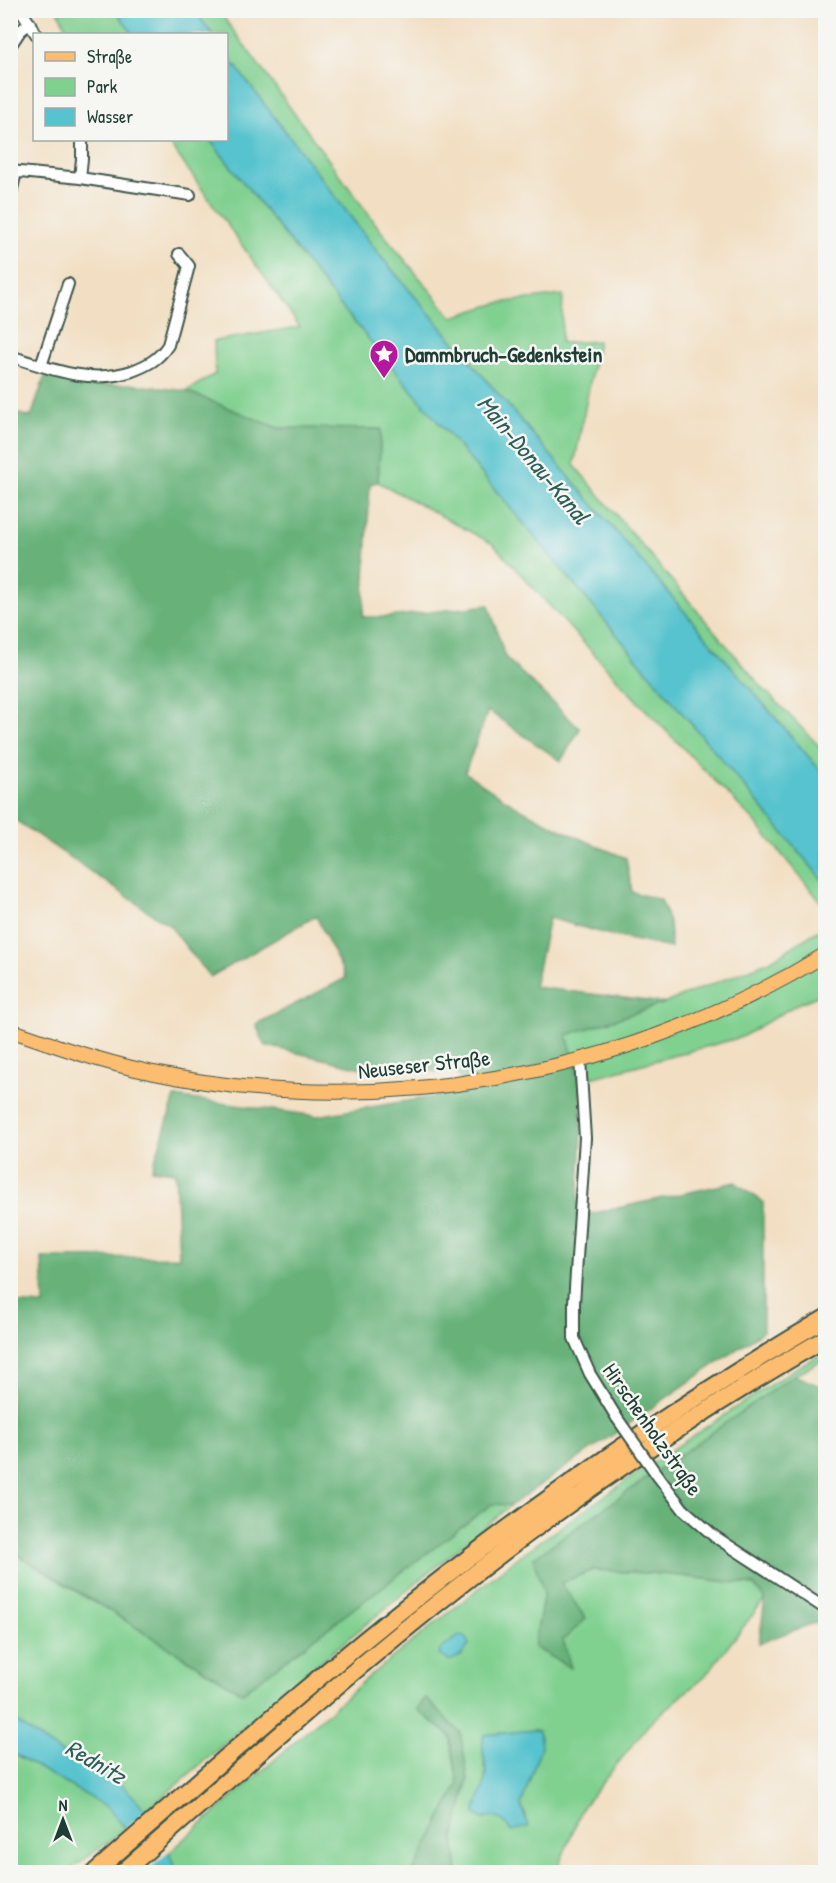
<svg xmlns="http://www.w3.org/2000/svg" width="836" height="1883" viewBox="0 0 836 1883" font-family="'Patrick Hand',sans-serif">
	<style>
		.green { fill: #80d090; stroke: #508662; stroke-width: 1.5; fill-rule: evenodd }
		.forest { fill: #68b27a; stroke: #447857; stroke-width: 1.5 }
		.water { fill: #56c3ce; stroke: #3a8081; stroke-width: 1.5 }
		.pier { fill: #f2dfc3 }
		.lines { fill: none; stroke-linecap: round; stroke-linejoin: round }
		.stream { stroke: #56c3ce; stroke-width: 2 }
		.minor-casing { stroke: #3f5549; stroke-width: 14 }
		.major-casing { stroke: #3f5549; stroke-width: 16 }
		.highway-casing { stroke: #3f5549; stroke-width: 20 }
		.minor { stroke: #fff; stroke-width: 10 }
		.major { stroke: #fcbd6f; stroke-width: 14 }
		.highway { stroke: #fcbd6f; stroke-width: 16 }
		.minor-bridge-casing { stroke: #3f5549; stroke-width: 14; stroke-linecap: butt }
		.minor-bridge { stroke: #fff; stroke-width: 10 }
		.labels { text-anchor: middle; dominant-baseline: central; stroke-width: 5; stroke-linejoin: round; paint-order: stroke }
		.poi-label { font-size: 22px; font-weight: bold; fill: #1f3d34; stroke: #f6f6f2; text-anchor: start }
		.street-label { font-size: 22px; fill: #1f3d34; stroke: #f6f6f2 }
		.water-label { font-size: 24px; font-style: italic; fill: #2d5e5a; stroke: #f6f6f2 }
	</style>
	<rect width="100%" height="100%" fill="#f6f6f2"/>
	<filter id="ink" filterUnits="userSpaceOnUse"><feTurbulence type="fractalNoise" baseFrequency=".0167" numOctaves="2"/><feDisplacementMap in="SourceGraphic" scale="12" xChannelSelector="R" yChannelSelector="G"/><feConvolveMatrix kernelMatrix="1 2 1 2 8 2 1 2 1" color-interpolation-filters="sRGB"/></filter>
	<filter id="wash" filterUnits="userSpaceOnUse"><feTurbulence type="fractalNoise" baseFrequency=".008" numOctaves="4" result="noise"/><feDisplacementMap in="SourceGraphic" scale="24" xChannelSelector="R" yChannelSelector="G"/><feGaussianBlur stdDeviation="1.35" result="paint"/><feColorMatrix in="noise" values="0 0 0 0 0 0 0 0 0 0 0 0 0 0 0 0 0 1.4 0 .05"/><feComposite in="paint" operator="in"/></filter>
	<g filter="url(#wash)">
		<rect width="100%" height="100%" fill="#f2dfc3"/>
		<!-- green -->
		<path class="green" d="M 58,11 L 116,11 L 133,34 L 94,34 L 93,32 L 90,34 L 69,34 Z
			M 195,11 L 219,11 L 381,231 L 452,317 L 498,303 L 563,295 L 561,343 L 598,341 L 574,465 L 761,686 L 825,752 L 825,776 L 382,258 L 239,73 L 227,55 L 226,34 L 212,34 Z
			M 167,140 L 210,140 L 336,300 L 825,883 L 825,907 L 755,822 L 639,703 L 493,544 L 378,482 L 381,429 L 278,428 L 186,391 L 215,374 L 214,341 L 300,327 Z
			M 825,926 L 825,993 L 797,1004 L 742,1037 L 580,1081 L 566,1035 L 665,1003 L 770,961 Z
			M 825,1352 L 825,1359 L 794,1375 L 534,1558 L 544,1593 L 534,1647 L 570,1667 L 563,1640 L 561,1583 L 593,1570 L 664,1574 L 754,1585 L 765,1599 L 705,1676 L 649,1724 L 583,1807 L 556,1872 L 458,1872 L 454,1838 L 468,1779 L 460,1732 L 425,1698 L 417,1709 L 450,1736 L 458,1785 L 413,1872 L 176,1872 L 170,1852 L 373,1673 L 522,1554 L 646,1467 L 791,1371 ZM 535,1730 L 539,1731 L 521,1805 L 526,1816 L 503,1819 L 494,1816 L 483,1819 L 476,1808 C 482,1796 487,1783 485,1770 C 484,1757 481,1748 484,1735 Z
			M 492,1504 L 511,1505 L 296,1682 L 145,1812 C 128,1783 95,1772 67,1756 C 48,1744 27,1731 11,1716 L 10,1550 L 96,1604 Z
			M 11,1752 L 107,1807 L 126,1829 L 67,1872 L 11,1872 Z"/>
		<!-- forest -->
		<path class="forest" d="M 45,376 L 88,386 L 130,384 L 186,391 L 278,428 L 381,429 L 378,482 L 370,484 L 363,617 L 388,617 L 489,605 L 505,657 L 580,729 L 561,761 L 488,711 L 465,772 C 514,809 569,835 626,858 L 632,892 L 661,900 L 669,923 L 671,948 L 614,936 L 549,918 L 534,987 L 665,1003 L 567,1035 L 580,1081 L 582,1137 L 577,1217 L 735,1182 L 763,1202 L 763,1331 L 511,1505 L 492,1504 L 242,1693 L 11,1550 L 11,1303 L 44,1305 L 42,1258 L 179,1257 L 175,1172 L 152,1169 L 175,1097 L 317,1116 L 467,1091 L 455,1071 L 374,1071 L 264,1045 L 256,1024 L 346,978 L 316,916 L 210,977 L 170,926 L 11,817 L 11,412 L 31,417 Z
			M 794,1375 L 825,1388 L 825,1619 L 759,1643 L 765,1599 L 754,1585 L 664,1574 L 593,1570 L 561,1583 L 586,1619 L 563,1640 L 571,1668 L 534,1647 L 544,1593 L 533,1558 Z
			M 425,1698 L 460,1732 L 468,1779 L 454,1838 L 458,1872 L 413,1872 L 458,1785 L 450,1736 L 417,1709 Z"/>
		<!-- water -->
		<path class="water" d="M 116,11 L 195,11 L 212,34 L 133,34 Z
			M 227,55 L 382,258 L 825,776 L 825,883 L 336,300 L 210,140 L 226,140 Z
			M 459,1636 C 465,1636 467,1639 469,1645 L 461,1656 L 449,1661 L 439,1655 L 441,1649 Z
			M 10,1716 C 31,1735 58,1751 83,1764 C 95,1771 109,1776 120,1784 C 147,1805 166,1841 176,1872 L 151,1872 L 126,1829 L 107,1807 L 11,1752 Z
			M 535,1730 L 539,1731 L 541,1747 L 521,1805 L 528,1827 L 511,1831 C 503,1819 499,1815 483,1819 L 475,1814 C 477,1800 486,1788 486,1773 C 486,1758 480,1751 484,1735 Z"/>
		<!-- pier -->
		<path class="pier" d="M 147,1810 L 172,1849 L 147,1871 L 124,1830 Z"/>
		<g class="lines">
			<!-- stream -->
			<path class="stream" d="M 10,1855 L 24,1872"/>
		</g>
	</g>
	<g filter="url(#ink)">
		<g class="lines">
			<!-- minor casing -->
			<g class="minor-casing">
				<path id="minor" d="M 21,10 L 36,34
					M 10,46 L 20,31 L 30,23
					M 10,171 L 80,178 L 190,195
					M 80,178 L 82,159 L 82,140
					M 10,197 L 16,172
					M 10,356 C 51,369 90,385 132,371 C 148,365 159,359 168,345 L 189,266 L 179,254
					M 41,366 L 68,284
					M 580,1059 L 585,1138 L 574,1303 L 574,1338 L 590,1374 L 617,1418
					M 657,1475 L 683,1509 L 714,1536 L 826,1609"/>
			</g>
			<!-- major casing -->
			<g class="major-casing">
				<path id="major" d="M 10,1030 C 56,1046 102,1062 149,1072 C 380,1121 625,1077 826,954"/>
			</g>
			<!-- highway casing -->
			<g class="highway-casing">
				<path id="highway" d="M 95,1872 C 216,1766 337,1658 466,1560 C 581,1472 701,1391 826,1318
					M 123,1872 C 255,1757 385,1639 526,1535 C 622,1464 722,1398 826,1338"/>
			</g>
			<!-- minor -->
			<use href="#minor" class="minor"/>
			<!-- major -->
			<use href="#major" class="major"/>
			<!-- highway -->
			<use href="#highway" class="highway"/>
			<!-- minor-bridge casing -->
			<g class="minor-bridge-casing">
				<path id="minor-bridge" d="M 617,1418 L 657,1475"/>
			</g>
			<!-- minor-bridge -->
			<use href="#minor-bridge" class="minor-bridge"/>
		</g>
	</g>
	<!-- icons -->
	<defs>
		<g id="sight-pin" transform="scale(1.5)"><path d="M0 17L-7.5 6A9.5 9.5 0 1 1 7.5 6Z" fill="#b5179e" stroke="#f6f6f2"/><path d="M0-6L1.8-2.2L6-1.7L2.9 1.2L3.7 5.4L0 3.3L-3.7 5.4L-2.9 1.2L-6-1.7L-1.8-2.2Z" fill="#fff"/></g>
	</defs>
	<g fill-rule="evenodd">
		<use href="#sight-pin" x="384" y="354"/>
	</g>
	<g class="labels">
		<!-- poi labels -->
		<g class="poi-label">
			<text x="405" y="354">Dammbruch-Gedenkstein</text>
		</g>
		<!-- street labels -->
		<g class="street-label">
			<text transform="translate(424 1064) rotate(-6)">Neuseser Straße</text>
			<text transform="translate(653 1429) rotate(55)">Hirschenholzstraße</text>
		</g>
		<!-- water labels -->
		<g class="water-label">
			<text transform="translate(534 459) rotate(50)">Main-Donau-Kanal</text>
			<text transform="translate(96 1761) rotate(30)">Rednitz</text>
		</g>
	</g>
	<!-- margin -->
	<rect width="836" height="1883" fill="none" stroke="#f6f6f2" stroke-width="36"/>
	<!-- legend -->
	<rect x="33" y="33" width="195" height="108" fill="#f6f6f2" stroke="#a0aca6" stroke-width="1.5"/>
	<rect x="45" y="52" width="30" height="9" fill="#fcbd6f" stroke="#a0aca6" stroke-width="1.5"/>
	<text x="87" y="63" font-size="18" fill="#1f3d34">Straße</text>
	<rect x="45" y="78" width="30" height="18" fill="#80d090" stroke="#a0aca6" stroke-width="1.5"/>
	<text x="87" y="93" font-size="18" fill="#1f3d34">Park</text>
	<rect x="45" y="108" width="30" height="18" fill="#56c3ce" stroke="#a0aca6" stroke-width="1.5"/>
	<text x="87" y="123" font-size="18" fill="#1f3d34">Wasser</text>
	<!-- north arrow -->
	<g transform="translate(63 1820)" stroke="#f6f6f2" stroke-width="4.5" paint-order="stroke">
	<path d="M0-4.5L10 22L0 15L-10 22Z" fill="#1f3d34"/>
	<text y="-9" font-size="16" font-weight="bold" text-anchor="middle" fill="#1f3d34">N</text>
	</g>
</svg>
